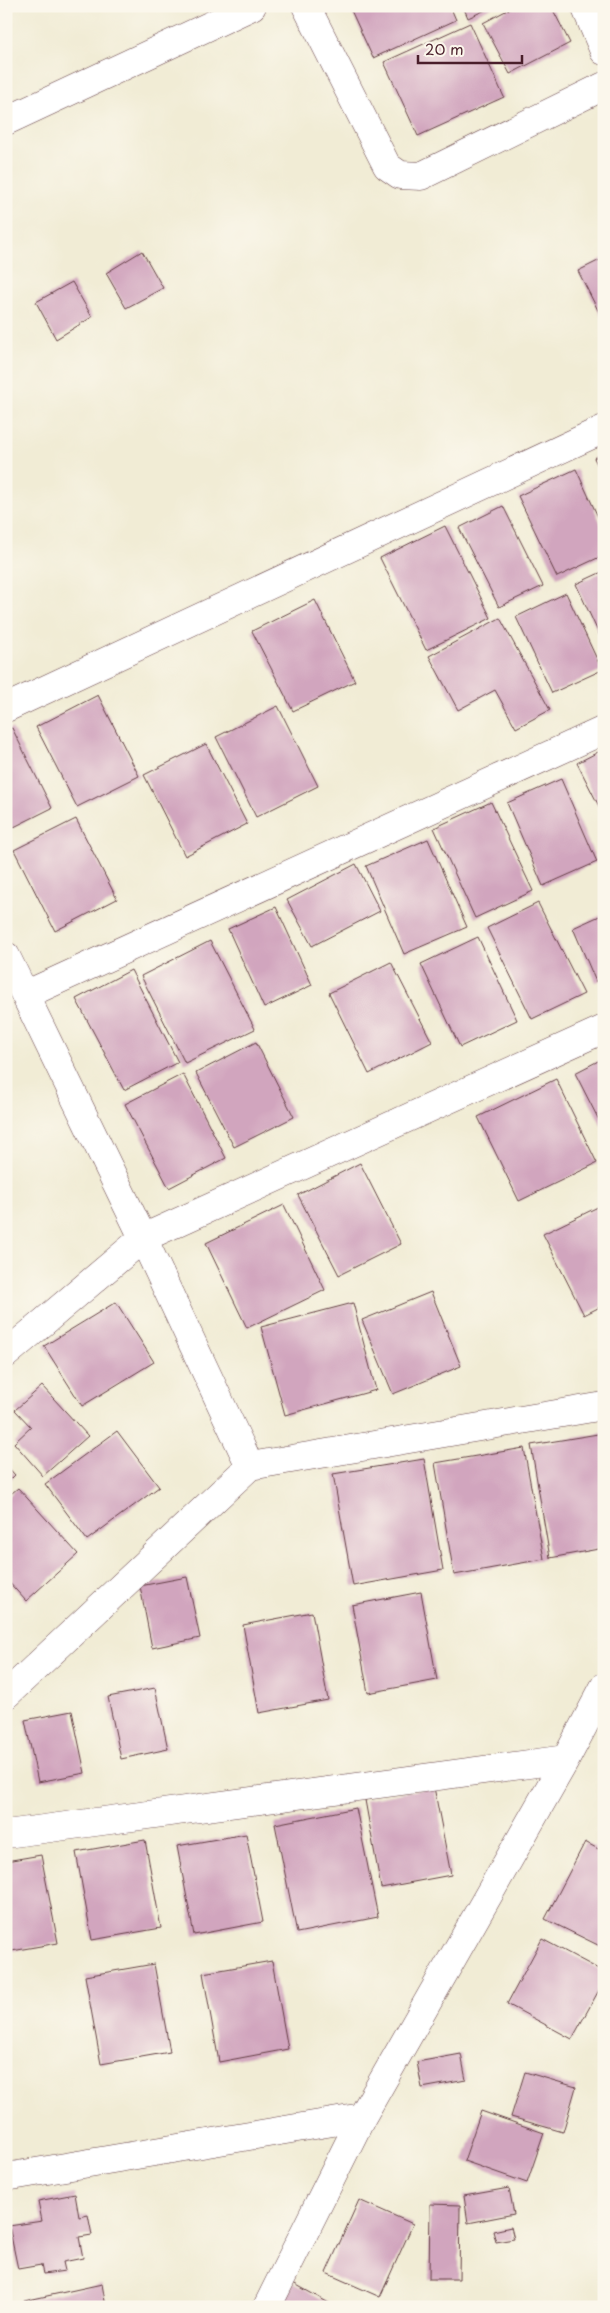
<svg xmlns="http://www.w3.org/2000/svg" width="610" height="2313" viewBox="0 0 610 2313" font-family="'Playpen Sans',sans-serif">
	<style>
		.building { fill: #d1a5be }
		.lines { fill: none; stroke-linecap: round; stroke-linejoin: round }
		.minor-casing { stroke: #633e44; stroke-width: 29 }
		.minor { stroke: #fff; stroke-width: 28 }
	</style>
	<rect width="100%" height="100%" fill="#fbf7ec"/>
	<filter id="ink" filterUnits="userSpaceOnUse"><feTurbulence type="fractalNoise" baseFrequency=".02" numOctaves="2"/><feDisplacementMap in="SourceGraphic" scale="10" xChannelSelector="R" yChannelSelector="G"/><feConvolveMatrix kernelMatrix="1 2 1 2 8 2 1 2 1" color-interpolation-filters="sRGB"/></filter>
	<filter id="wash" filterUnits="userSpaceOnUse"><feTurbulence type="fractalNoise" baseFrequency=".0096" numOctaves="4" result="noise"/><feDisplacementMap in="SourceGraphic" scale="20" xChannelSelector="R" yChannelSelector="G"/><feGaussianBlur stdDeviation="1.12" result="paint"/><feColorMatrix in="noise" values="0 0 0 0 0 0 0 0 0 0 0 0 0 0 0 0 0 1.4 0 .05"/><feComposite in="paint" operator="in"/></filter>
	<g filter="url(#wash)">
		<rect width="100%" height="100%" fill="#f1ecd5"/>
		<g id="blocks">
			<!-- building -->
			<path class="building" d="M 349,6 L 450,6 L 456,20 L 373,58 Z
				M 463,6 L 494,6 L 468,18 Z
				M 515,6 L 551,6 L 570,43 L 510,74 L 483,23 Z
				M 470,23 L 504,97 L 418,136 L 384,62 Z
				M 142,251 L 163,288 L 126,308 L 106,273 Z
				M 604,258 L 604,322 L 578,271 Z
				M 72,282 L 92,317 L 56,339 L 36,302 Z
				M 604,453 L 604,478 L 594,458 Z
				M 576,469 L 604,530 L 604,555 L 557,577 L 518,496 Z
				M 503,506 L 543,586 L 499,607 L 459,528 Z
				M 445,526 L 491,618 L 426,650 L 380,558 Z
				M 604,571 L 604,645 L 576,584 Z
				M 566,593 L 602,670 L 552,693 L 516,617 Z
				M 315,600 L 355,681 L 293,711 L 252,631 Z
				M 500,618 L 550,710 L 516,728 L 495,690 L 458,710 L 429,656 Z
				M 98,695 L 139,776 L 77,807 L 36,727 Z
				M 278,706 L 318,786 L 256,817 L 216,737 Z
				M 12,728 L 52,808 L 6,831 L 6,730 Z
				M 206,744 L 247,824 L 185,856 L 144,775 Z
				M 604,749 L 604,816 L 577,763 Z
				M 561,779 L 597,862 L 543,886 L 507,803 Z
				M 491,802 L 533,891 L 475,918 L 434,828 Z
				M 76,819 L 117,899 L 55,931 L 14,850 Z
				M 428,839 L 467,927 L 404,954 L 366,866 Z
				M 356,864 L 380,911 L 312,946 L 287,900 Z
				M 538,903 L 584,994 L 532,1019 L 487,928 Z
				M 276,907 L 312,985 L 264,1008 L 228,929 Z
				M 604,914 L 604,979 L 596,982 L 573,928 Z
				M 478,937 L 517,1020 L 460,1047 L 421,964 Z
				M 210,941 L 255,1029 L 185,1063 L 141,976 Z
				M 391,962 L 432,1042 L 369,1074 L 329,993 Z
				M 131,970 L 178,1062 L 124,1090 L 76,999 Z
				M 256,1042 L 294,1117 L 234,1147 L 196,1073 Z
				M 604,1058 L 604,1130 L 575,1073 Z
				M 183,1074 L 226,1158 L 169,1188 L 125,1104 Z
				M 556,1079 L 597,1163 L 519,1201 L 478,1117 Z
				M 360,1163 L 401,1244 L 339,1275 L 298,1195 Z
				M 604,1204 L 604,1305 L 584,1315 L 543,1234 Z
				M 284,1205 L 325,1290 L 247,1328 L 206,1243 Z
				M 431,1292 L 461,1366 L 393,1394 L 362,1320 Z
				M 116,1302 L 154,1362 L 82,1406 L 44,1346 Z
				M 353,1303 L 376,1390 L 285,1415 L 261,1327 Z
				M 42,1386 L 88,1436 L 43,1476 L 14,1443 L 31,1427 L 15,1410 Z
				M 117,1431 L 159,1487 L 87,1540 L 45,1484 Z
				M 604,1433 L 604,1548 L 550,1558 L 531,1445 Z
				M 524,1448 L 544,1559 L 454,1575 L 435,1463 Z
				M 424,1459 L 443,1570 L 353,1586 L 333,1474 Z
				M 6,1465 L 15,1475 L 6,1484 Z
				M 18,1488 L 78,1554 L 26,1601 L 6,1579 L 6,1498 Z
				M 187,1577 L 200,1638 L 152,1648 L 140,1586 Z
				M 421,1592 L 437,1680 L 368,1693 L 352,1605 Z
				M 312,1612 L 328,1700 L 259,1713 L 243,1625 Z
				M 155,1688 L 168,1749 L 121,1759 L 108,1697 Z
				M 72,1711 L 85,1773 L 38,1782 L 25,1720 Z
				M 434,1787 L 451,1875 L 381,1888 L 365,1800 Z
				M 356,1808 L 378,1917 L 297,1933 L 275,1824 Z
				M 246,1834 L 263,1922 L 194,1935 L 177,1846 Z
				M 145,1840 L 161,1928 L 92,1940 L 76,1852 Z
				M 585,1842 L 604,1852 L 604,1948 L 545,1919 Z
				M 41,1855 L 58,1943 L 6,1952 L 6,1861 Z
				M 542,1939 L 604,1972 L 604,1981 L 572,2039 L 507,2004 Z
				M 272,1961 L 288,2049 L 219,2062 L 203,1973 Z
				M 154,1964 L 170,2052 L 101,2064 L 85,1976 Z
				M 461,2054 L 466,2080 L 422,2088 L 417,2062 Z
				M 525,2072 L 576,2087 L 563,2132 L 511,2117 Z
				M 481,2111 L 544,2133 L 527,2183 L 464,2161 Z
				M 509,2188 L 514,2214 L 468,2223 L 464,2196 Z
				M 75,2194 L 79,2217 L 88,2215 L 92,2235 L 79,2237 L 83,2258 L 63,2262 L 65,2271 L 43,2274 L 41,2265 L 18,2269 L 9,2226 L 42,2221 L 38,2201 Z
				M 359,2200 L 413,2224 L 380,2297 L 326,2273 Z
				M 430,2204 L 460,2205 L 459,2279 L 429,2279 Z
				M 511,2227 L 514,2239 L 496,2242 L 493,2231 Z
				M 293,2283 L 336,2307 L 280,2307 Z
				M 102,2284 L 106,2307 L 25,2307 L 24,2301 Z"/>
		</g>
	</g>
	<g filter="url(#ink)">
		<use href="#blocks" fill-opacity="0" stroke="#633e44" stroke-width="1"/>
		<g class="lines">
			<!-- minor casing -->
			<g class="minor-casing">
				<path id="minor" d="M 306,6 L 387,166 L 400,175 L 421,176 L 604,86
					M 585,6 L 604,51
					M 6,121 L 252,6
					M 6,708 L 604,429
					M 604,730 L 25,995 L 143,1238 L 604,1029
					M 6,956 L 25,995
					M 6,1354 L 143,1238 L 250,1466
					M 6,1695 L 250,1466 L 604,1406
					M 6,1834 L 566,1759
					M 6,2177 L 362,2117
					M 267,2307 L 362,2117 L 566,1759 L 604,1687"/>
			</g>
			<!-- minor -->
			<use href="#minor" class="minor"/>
		</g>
	</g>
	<!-- margin -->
	<rect width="610" height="2313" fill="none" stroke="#fbf7ec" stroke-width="25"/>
	<!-- scale -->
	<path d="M418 55v8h104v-8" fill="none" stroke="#4a1f2b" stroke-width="2.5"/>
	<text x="425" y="55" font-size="15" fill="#4a1f2b" stroke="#fbf7ec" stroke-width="4" paint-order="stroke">20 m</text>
</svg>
